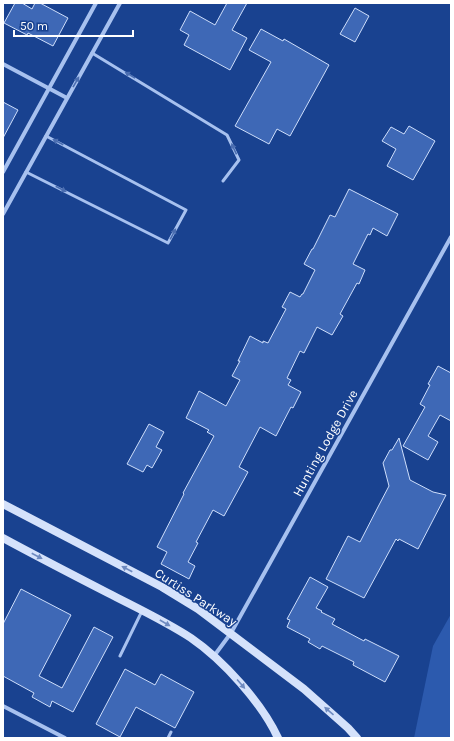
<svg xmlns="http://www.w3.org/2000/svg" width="454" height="741" viewBox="0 0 454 741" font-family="Karla,sans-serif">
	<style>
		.green { fill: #2c5aae }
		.building { fill: #3e68b6; stroke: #cedefb }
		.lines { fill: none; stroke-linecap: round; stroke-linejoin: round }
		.service { stroke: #a7c1ef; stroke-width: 3 }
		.minor { stroke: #a7c1ef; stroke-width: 4 }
		.secondary { stroke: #d5e2fb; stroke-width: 8 }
		.oneway { fill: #4b6eb1 }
		.oneway2 { fill: #6e8ac0 }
		.labels { text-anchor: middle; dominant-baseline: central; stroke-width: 3; stroke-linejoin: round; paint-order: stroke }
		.street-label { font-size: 13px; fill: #fff; stroke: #194290 }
	</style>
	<rect width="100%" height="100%" fill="#194290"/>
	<!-- green -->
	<path class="green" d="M 451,614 L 451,738 L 414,738 L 433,646 Z"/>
	<!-- building -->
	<path class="building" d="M 15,3 L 22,3 L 32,9 L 35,3 L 40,3 L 68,18 L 53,46 L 28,33 L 27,35 L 4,23 Z
		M 227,3 L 247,3 L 232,30 L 247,38 L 230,70 L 184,45 L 189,35 L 180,30 L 190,11 L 215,25 Z
		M 355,8 L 369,16 L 355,42 L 340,34 Z
		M 261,29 L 283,41 L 284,39 L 329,65 L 290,136 L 277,129 L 269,144 L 235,126 L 271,62 L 249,50 Z
		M 3,102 L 18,110 L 3,138 Z
		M 409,126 L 435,141 L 413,180 L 387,166 L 396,149 L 382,141 L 391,127 L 404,134 Z
		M 349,189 L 398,214 L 387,236 L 373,228 L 370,235 L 368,234 L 353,264 L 365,270 L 359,284 L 357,283 L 340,314 L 343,316 L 332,335 L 317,327 L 304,353 L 300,351 L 287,378 L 291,380 L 288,385 L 301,392 L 293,408 L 291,407 L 276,436 L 260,427 L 239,467 L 248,472 L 224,516 L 213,510 L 196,542 L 198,543 L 188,562 L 195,566 L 189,579 L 161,564 L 167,552 L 157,547 L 184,494 L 183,493 L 214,436 L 207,432 L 209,430 L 186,418 L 199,391 L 226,406 L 240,380 L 232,376 L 240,361 L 238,361 L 250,336 L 263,343 L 263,341 L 268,343 L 286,309 L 282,307 L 290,292 L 300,297 L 302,294 L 303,294 L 315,270 L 304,264 L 312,249 L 313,249 L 330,215 L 335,217 Z
		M 438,366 L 451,373 L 451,421 L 440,415 L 428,436 L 438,442 L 428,460 L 403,446 L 425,407 L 420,404 L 430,385 L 428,384 Z
		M 149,424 L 164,432 L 156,447 L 162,450 L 152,468 L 147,465 L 143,472 L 127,464 Z
		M 399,438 L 410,480 L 433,492 L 446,495 L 418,549 L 399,539 L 398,541 L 396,539 L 364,598 L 326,579 L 348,536 L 360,542 L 379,505 L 389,486 L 383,463 L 390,450 L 392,450 Z
		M 310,577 L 328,587 L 316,608 L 322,611 L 321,612 L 335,619 L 332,624 L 364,641 L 365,639 L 399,656 L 385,682 L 353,665 L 354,662 L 322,646 L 320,649 L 308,642 L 310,639 L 287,627 L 290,620 L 287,619 Z
		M 21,589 L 71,615 L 39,676 L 62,688 L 94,627 L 113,637 L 73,712 L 52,701 L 50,707 L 32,697 L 34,693 L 3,676 L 3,624 Z
		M 125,669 L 155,685 L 161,674 L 194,692 L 175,728 L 136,707 L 120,737 L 96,724 Z"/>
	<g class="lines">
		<!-- service -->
		<path class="service" d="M 92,53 L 227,135 L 239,160 L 223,181
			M 26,172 L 168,243 L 186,210 L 46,136
			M 120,656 L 142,611
			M 168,738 L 171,732"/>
		<!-- minor -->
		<path class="minor" d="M 3,64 L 67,98
			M 3,172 L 96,3
			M 3,214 L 120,3
			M 214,656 L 231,633 L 451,237
			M 3,706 L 65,738"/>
		<!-- secondary -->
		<path class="secondary" d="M 3,504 L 162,587 L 198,609 L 304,689 L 348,728 L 357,738
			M 3,538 C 38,557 73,575 108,593 C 135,607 165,621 191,638 C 223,660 262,703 278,738"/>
	</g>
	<!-- one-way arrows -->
	<defs><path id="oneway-solid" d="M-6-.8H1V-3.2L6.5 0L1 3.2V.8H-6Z"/></defs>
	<g class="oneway">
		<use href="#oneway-solid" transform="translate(130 75) rotate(-149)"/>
		<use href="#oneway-solid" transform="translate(76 82) rotate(-60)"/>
		<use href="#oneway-solid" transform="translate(58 142) rotate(-152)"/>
		<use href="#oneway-solid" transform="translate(234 149) rotate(-115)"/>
		<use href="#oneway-solid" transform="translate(61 189) rotate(27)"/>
		<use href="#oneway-solid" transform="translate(173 234) rotate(-62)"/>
	</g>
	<g class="oneway2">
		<use href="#oneway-solid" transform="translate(37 556) rotate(28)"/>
		<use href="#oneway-solid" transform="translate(127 569) rotate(-152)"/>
		<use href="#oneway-solid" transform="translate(165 623) rotate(30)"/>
		<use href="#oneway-solid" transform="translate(241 684) rotate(49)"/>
		<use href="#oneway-solid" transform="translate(329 711) rotate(-139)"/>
	</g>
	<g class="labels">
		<!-- street labels -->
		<g class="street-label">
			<text transform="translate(325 443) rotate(-61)">Hunting Lodge Drive</text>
			<text transform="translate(196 597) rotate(33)">Curtiss Parkway</text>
		</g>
	</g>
	<!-- border -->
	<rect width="454" height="741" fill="none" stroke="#ffffff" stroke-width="8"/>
	<!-- scale -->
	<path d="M14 30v6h119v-6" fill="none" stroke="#ffffff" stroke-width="2"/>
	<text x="20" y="30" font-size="12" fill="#ffffff" stroke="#194290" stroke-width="3" paint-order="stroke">50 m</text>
</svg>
